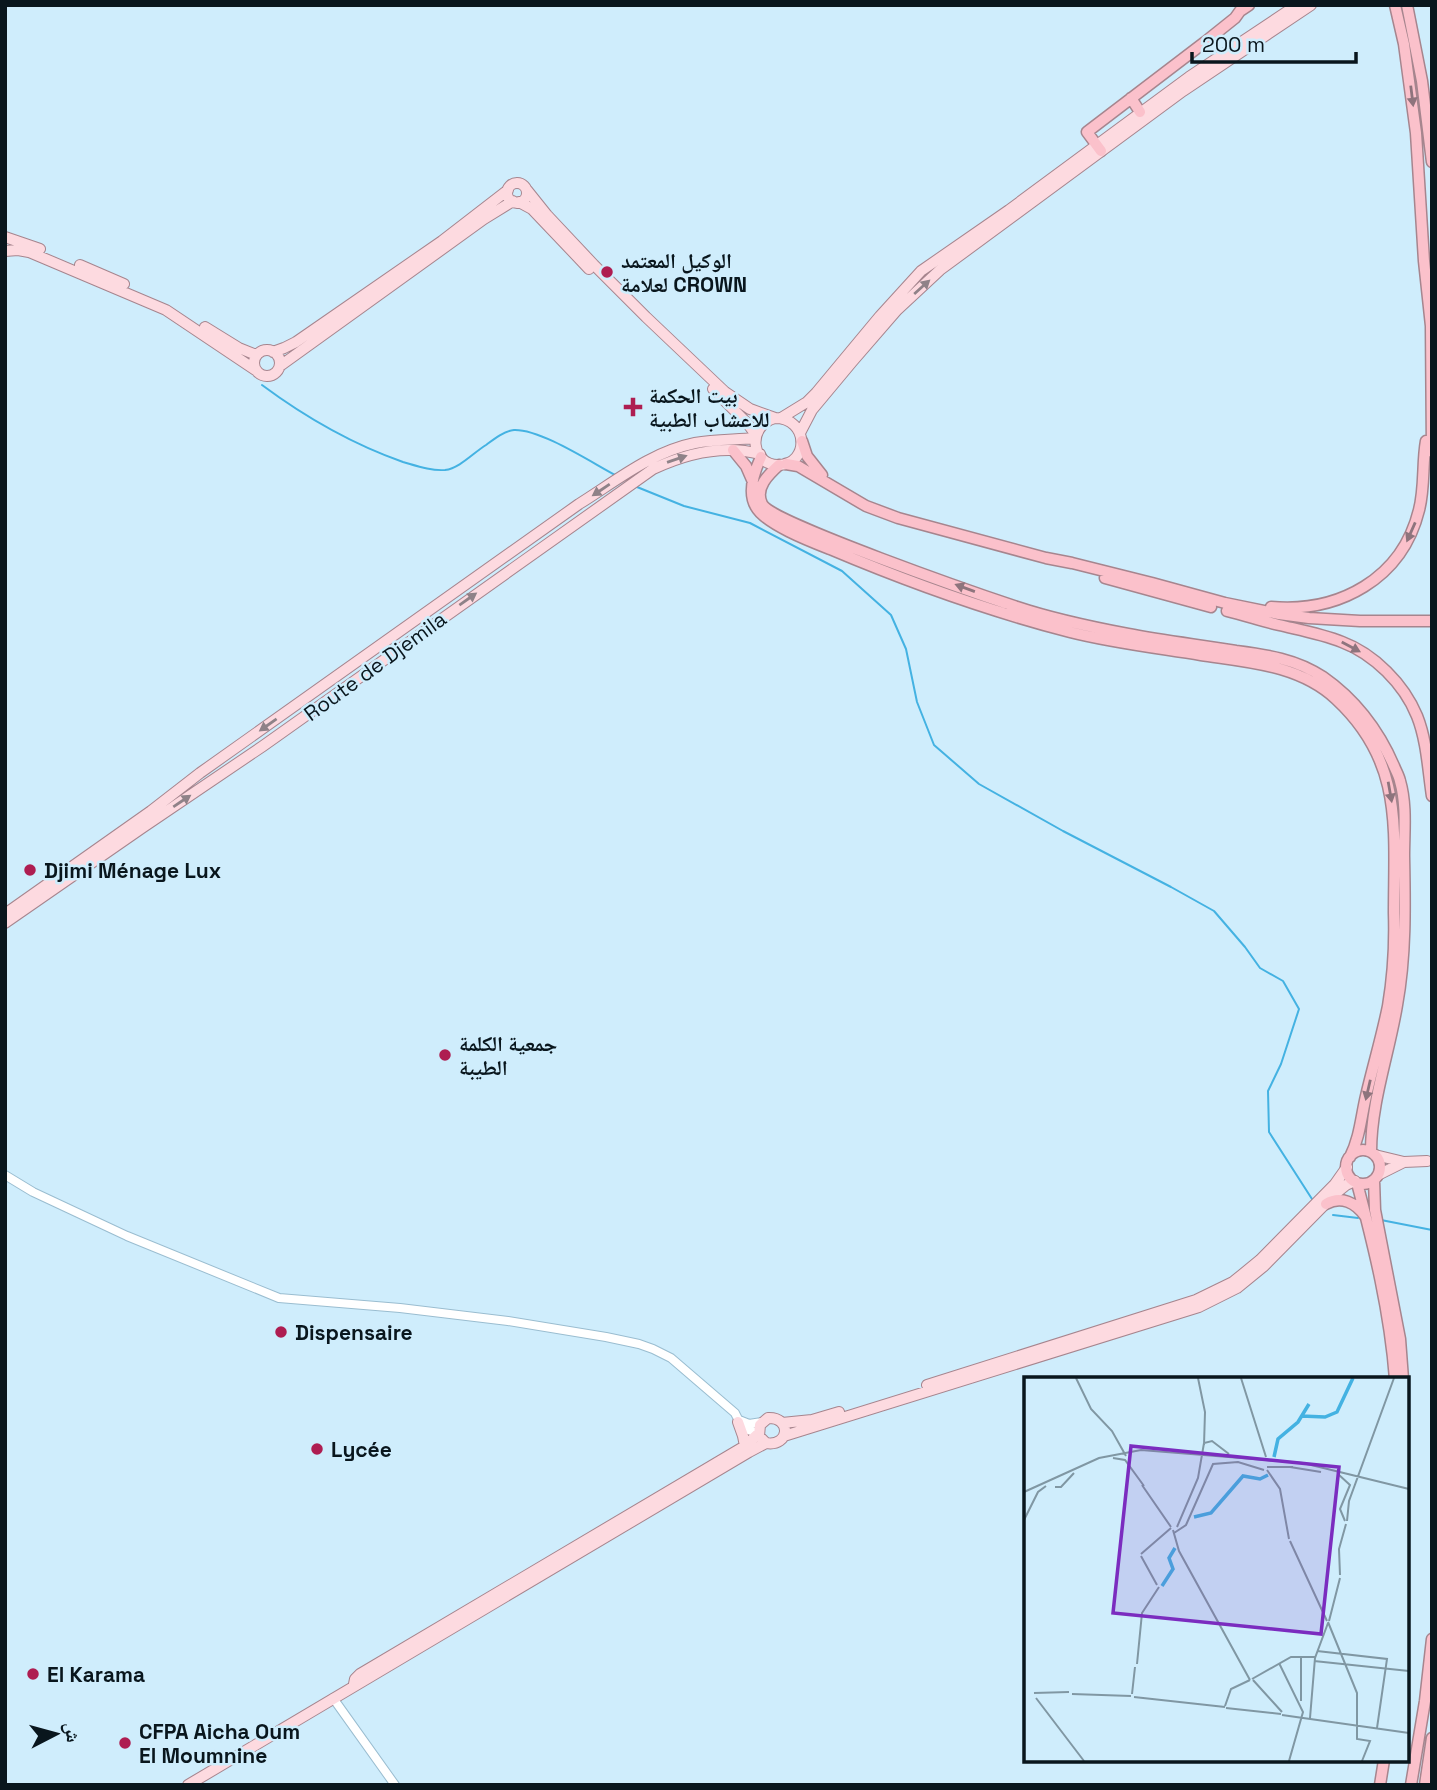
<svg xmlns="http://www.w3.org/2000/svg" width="1437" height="1790" viewBox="0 0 1437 1790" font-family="'Space Grotesk','Noto Naskh Arabic',sans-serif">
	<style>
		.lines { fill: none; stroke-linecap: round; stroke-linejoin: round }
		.stream { stroke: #44b2e2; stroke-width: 2 }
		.minor-casing { stroke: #9abdd0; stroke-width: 10 }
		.major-casing { stroke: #a6858e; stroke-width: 12 }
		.highway-casing { stroke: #a6858e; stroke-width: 13 }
		.minor { stroke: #fff; stroke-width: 8 }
		.major { stroke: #fddae0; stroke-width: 10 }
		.highway { stroke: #fbc1cb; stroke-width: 10 }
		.oneway { fill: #8e747d }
		.oneway2 { fill: #8f8288 }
		.poi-dot { fill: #ae1d51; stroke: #cfedfc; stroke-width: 2.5 }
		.labels { text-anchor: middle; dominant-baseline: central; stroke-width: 5; stroke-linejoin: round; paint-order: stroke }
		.poi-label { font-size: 21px; font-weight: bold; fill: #09161d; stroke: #cfedfc; text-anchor: start }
		.street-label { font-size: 21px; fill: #09161d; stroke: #cfedfc }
		.inset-river { fill: none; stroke: #44b2e2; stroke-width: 3.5 }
		.inset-road { fill: none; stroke: #8097a3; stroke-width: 2 }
		.view { fill: #7b2cbf; fill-opacity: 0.15; stroke: #7b2cbf; stroke-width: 3.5 }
		.inset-edge { fill: none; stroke: #09161d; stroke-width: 3.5 }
	</style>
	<rect width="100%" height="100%" fill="#cfedfc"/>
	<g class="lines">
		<!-- stream -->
		<path class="stream" d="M 262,385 C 305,417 352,444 403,462 C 417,466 431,471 445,470 C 460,468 473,453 486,445 C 494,439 504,431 514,430 C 541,429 592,463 617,476
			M 637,487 L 684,506 L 750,523 L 842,571 L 891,615 L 906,649 L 917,702 L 934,745 L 979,784 L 1063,831 L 1171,887 L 1214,911 L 1245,947 L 1260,968 L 1283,981 L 1299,1009 L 1281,1064 L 1268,1091 L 1269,1132 L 1312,1199
			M 1333,1215 L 1358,1218
			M 1381,1220 L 1432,1230"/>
		<!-- minor casing -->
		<g class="minor-casing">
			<path id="minor" d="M 5,1175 L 33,1192 L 127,1236 L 279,1298 L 400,1308 L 508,1321 L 606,1337 L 639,1344 L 653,1349 L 671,1358 L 735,1413 C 741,1425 743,1431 758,1432
				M 739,1420 L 749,1424 L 762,1422
				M 333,1698 L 395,1785"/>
		</g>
		<!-- major casing -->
		<g class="major-casing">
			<path id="major" d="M507 193a10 10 0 1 1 20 0a10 10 0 1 1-20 0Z
				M 527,190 L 547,215 L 594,265 L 646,317 L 725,392 L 750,409 L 775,418
				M 519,202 L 532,209 L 589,269
				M 5,237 L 40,249
				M 5,251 L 18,250 L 29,252 L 166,310 L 257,371
				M 80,265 L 124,284
				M 205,327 L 239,348 L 256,355
				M254 363a13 13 0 1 1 26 0a13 13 0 1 1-26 0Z
				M 273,352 L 284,348 L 296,342 L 442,241 L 508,190
				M 280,366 L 484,219 L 513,201
				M 713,389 L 748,424 L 756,435
				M 775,418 C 809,418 810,464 779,465 C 751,466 746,426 775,418 Z
				M 781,418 L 807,402 L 816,393 L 880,316 L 921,271 L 1009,210 L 1189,77 L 1297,5
				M 800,433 L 812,410 L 852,362 L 897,310 L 940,270 L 1183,91 L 1311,5
				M 5,914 L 151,811 L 200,773 L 579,504 C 616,481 651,452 695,443 C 715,439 735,440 755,438
				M 5,923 L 142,828 L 263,746 L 653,469 C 687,453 723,444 760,454
				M 1375,1155 L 1404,1162 L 1427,1161
				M 1378,1175 L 1404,1162
				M 927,1385 L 1196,1300 L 1233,1282 L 1260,1260 L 1335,1184 L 1347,1167
				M 738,1422 L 743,1436 L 745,1446
				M 782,1423 L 812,1420 L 839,1412
				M 784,1436 L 1199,1307 L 1237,1288 L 1264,1266 L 1336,1193 L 1346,1185 L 1355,1181
				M 354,1684 L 355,1679 L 360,1674 L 745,1446 L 759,1433
				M 188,1785 C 374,1673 562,1564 749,1452 L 766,1443 C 790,1447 792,1417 768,1418 L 760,1425 L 759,1436 L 766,1443"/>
		</g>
		<!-- highway casing -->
		<g class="highway-casing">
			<path id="highway" d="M 1395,5 L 1404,44 L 1416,133 L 1424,261 L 1431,326 L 1432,452
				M 1407,5 L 1422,81 L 1432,162
				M 1131,98 L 1140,112
				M 1101,151 L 1087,132 L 1205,42 L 1235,18 L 1240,11 L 1249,5
				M 802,441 L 807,456 L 822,475
				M 733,450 L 746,466 L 753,482
				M 761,457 C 754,472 747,492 756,507 C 765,524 812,542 830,549 C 908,582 989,611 1070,632 C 1113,643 1158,648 1201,655 C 1248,662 1300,665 1336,699 C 1404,762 1394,829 1394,913 C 1395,944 1393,976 1388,1006 C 1382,1036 1373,1066 1366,1096 C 1361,1117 1360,1137 1350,1157
				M 786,464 L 798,466 L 866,506 L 898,518 L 1046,558 L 1072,563 L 1152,583 L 1225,603 L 1279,614 L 1309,618 L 1360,621 L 1432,621
				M 779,465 C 769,474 754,488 762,504 C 772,523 984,596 1017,607 C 1053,619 1091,627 1128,634 C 1164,641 1200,645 1236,651 C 1267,655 1296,659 1323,677 C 1356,700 1378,729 1394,766 C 1396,771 1399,776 1400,781 C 1407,805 1404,832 1404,856 C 1405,905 1406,956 1397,1005 C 1389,1054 1371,1102 1371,1152
				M 1105,578 L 1211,607
				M 1271,607 C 1339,613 1402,579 1419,510 C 1425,487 1422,463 1426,441
				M 1227,611 C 1244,615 1262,621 1279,625 C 1300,630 1322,634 1342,642 C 1374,654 1404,684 1417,716 C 1427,741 1428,770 1432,796
				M1346 1167a17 17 0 1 1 34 0a17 17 0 1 1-34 0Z
				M 1374,1180 L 1375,1210 L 1400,1339 L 1403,1379
				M 1357,1183 C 1374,1247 1390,1312 1395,1379
				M 1326,1204 C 1341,1195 1356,1203 1365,1216
				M 1380,1785 L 1384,1760
				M 1411,1785 L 1425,1701 L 1432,1639
				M 1425,1785 L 1432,1738"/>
		</g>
		<!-- minor -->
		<use href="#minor" class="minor"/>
		<!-- major -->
		<use href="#major" class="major"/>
		<!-- highway -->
		<use href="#highway" class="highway"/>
	</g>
	<!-- one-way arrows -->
	<defs><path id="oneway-solid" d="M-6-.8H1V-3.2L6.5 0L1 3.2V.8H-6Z" transform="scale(1.75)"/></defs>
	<g class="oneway">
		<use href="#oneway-solid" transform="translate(1412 96) rotate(83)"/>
		<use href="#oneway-solid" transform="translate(1411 532) rotate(114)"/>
		<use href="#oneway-solid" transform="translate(965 588) rotate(-160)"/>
		<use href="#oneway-solid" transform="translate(1351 647) rotate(28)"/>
		<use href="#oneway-solid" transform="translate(1390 792) rotate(80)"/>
		<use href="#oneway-solid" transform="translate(1368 1090) rotate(103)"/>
	</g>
	<g class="oneway2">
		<use href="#oneway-solid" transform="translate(922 287) rotate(-42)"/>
		<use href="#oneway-solid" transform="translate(677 459) rotate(-19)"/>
		<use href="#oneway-solid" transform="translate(601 490) rotate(146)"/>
		<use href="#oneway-solid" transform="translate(468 599) rotate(-35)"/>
		<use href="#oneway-solid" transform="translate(268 725) rotate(145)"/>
		<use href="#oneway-solid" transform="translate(182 801) rotate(-34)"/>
	</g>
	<!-- markers -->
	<g class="poi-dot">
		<circle cx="607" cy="272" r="7"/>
		<path d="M629.5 396.5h7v7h7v7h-7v7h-7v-7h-7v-7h7z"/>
		<circle cx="30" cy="870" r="7"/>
		<circle cx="445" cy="1055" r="7"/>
		<circle cx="281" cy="1332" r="7"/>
		<circle cx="317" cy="1449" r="7"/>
		<circle cx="33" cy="1674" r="7"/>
		<circle cx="125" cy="1743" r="7"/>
	</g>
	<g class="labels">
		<!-- poi labels -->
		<g class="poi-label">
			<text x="621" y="260">الوكيل المعتمد<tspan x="621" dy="24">لعلامة CROWN</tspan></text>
			<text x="649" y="395">بيت الحكمة<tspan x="649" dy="24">للاعشاب الطبية</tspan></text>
			<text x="44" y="870">Djimi Ménage Lux</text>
			<text x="459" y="1043">جمعية الكلمة<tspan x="459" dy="24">الطيبة</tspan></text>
			<text x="295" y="1332">Dispensaire</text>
			<text x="331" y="1449">Lycée</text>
			<text x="47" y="1674">El Karama</text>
			<text x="139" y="1731">CFPA Aicha Oum<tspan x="139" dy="24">El Moumnine</tspan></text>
		</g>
		<!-- street labels -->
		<g class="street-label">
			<text transform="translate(375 666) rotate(-36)">Route de Djemila</text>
		</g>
	</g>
	<!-- overview -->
	<g transform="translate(1024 1377)">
		<rect width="385" height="385" fill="#cfedfc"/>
		<path class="inset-river" d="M 277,39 L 301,40 L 313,35 L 329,1M 250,80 L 254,62 L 274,45 L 285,27M 170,140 L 187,136 L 219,99 L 236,102 L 244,98M 138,209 L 149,192 L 145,181 L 151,171"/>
		<path class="inset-road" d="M 52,1 L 67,32 L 88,54 L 102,79M 174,1 L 181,35 L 180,68M 217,1 L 242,80M 89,81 L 101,83 L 120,109M 243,90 L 269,90M 266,90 L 297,95M 243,93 L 256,112 L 265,162M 314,97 L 326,108 L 316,132 L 321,144M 118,108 L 147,150M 31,110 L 37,110 L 50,96M 0,115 L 75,81 L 117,73 L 279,86 L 385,112M 0,143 L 14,115 L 22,109M 323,144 L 325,124 L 370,1M 153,150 L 174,101 L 180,66 L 188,64 L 205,77M 149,153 L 155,174 L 226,303M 150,156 L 162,148 L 189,87 L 214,85 L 240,93M 266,164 L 303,244M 117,177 L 147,151M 117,179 L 133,208M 316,198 L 315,172 L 322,147M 305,244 L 316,201M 304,245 L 333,316 L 333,362 L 346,364 L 338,384M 293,274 L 363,282 L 353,351M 277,280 L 277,324M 290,284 L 385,294M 255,286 L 279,335 L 265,384M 113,287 L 118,236 L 135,210M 228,302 L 267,280 L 291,280M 229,303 L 258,335M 10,316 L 45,315M 48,317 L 107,319M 108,317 L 111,290M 110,320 L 201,330M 12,321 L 60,384M 201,329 L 207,312 L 226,303M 202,331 L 257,337M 258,338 L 385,356M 286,341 L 291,281 L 304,246"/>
		<path class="view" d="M 107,69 L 315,90 L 297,257 L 89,236 Z"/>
		<rect width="385" height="385" class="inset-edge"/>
	</g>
	<!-- border -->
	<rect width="1437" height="1790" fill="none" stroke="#09161d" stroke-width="14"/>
	<!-- north arrow -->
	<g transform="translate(56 1734) rotate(84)" stroke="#cfedfc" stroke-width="5" paint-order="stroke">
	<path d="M0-5L12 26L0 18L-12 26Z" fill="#09161d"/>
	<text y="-10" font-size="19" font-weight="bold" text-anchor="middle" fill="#09161d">ش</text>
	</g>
	<!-- scale -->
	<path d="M1192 52v10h164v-10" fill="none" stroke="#09161d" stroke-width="3.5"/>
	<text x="1202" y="52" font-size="21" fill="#09161d" stroke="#cfedfc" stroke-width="5" paint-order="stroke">200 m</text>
</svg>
